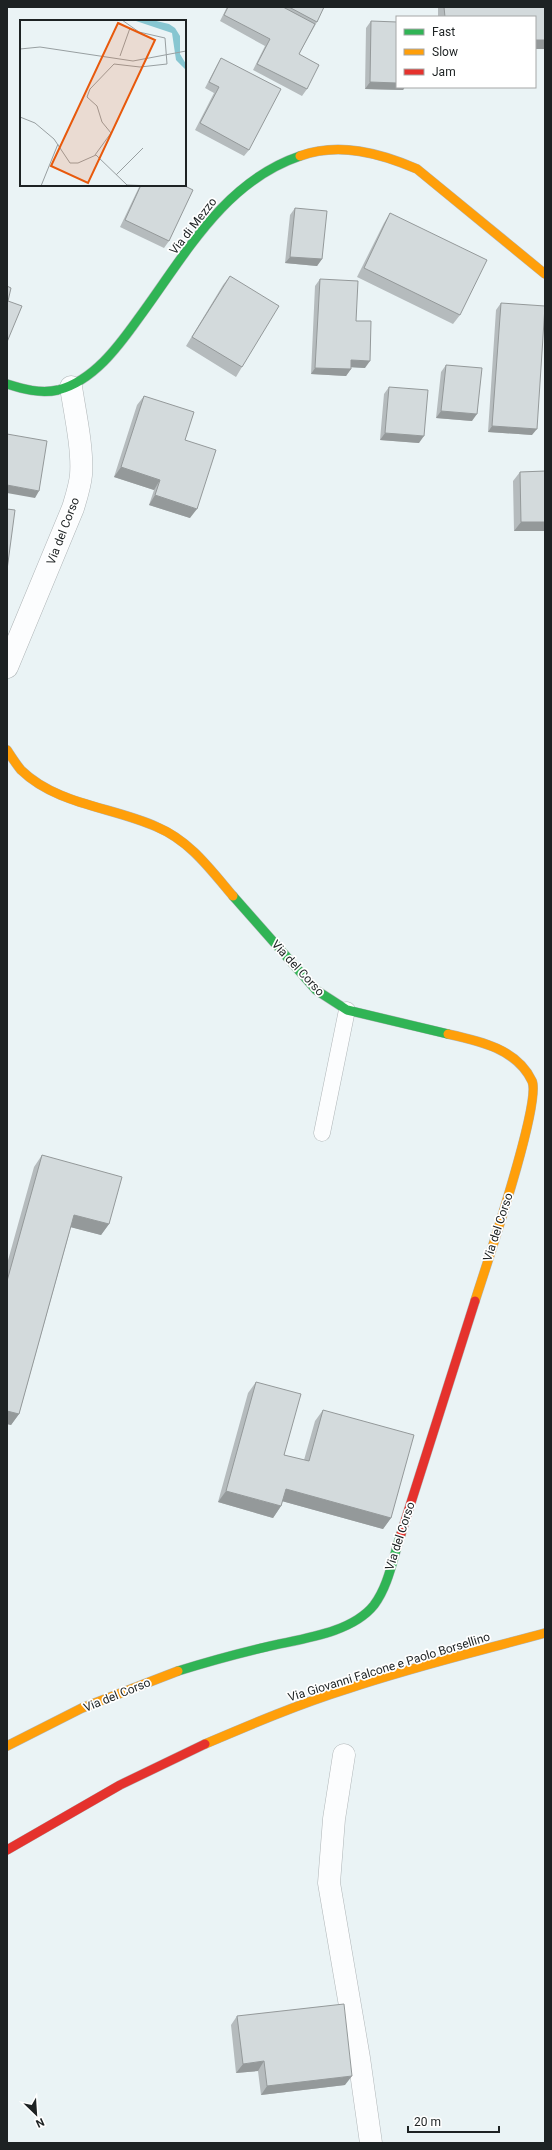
<svg xmlns="http://www.w3.org/2000/svg" width="552" height="2150" viewBox="0 0 552 2150" font-family="Roboto,sans-serif">
	<style>
		.lines { fill: none; stroke-linecap: round; stroke-linejoin: round }
		.lane-casing { stroke: #b0b6b8; stroke-width: 17 }
		.street-casing { stroke: #b0b6b8; stroke-width: 23 }
		.fast-casing { stroke: #b0b6b8; stroke-width: 10 }
		.slow-casing { stroke: #b0b6b8; stroke-width: 10 }
		.jam-casing { stroke: #b0b6b8; stroke-width: 10 }
		.lane { stroke: #fcfdfe; stroke-width: 16 }
		.street { stroke: #fcfdfe; stroke-width: 22 }
		.fast { stroke: #30b455; stroke-width: 9 }
		.slow { stroke: #ff9f0a; stroke-width: 9 }
		.jam { stroke: #e5322d; stroke-width: 9 }
		.wall { fill: #b5bbbd }
		.shaded-wall { fill: #94999a }
		.building { fill: #d3dadc; stroke: #94999a }
		.labels { text-anchor: middle; dominant-baseline: central; stroke-width: 3.5; stroke-linejoin: round; paint-order: stroke }
		.street-label { font-size: 12px; fill: #1d2223; stroke: #fff }
		.inset-road { fill: none; stroke: #989fa1; stroke-width: 1 }
		.view { fill: #e8590c; fill-opacity: 0.15; stroke: #e8590c; stroke-width: 2 }
		.inset-edge { fill: none; stroke: #1d2223; stroke-width: 2 }
	</style>
	<rect width="100%" height="100%" fill="#eaf3f5"/>
	<g class="lines">
		<!-- lane casing -->
		<g class="lane-casing">
			<path id="lane" d="M 322,1133 L 347,1010"/>
		</g>
		<!-- street casing -->
		<g class="street-casing">
			<path id="street" d="M 7,667 L 73,508 C 76,498 80,486 81,475 C 83,449 75,413 71,387
				M 344,1755 L 334,1819 L 329,1883 L 359,2058 L 371,2143"/>
		</g>
		<!-- fast casing -->
		<g class="fast-casing">
			<path id="fast" d="M 7,384 C 23,389 40,394 58,390 C 93,381 118,347 138,319 C 184,257 223,182 300,156
				M 233,896 L 316,990 L 347,1010 L 448,1034
				M 178,1671 C 207,1662 236,1654 266,1647 C 299,1639 351,1634 374,1605 C 389,1585 393,1557 401,1534"/>
		</g>
		<!-- slow casing -->
		<g class="slow-casing">
			<path id="slow" d="M 300,156 C 339,142 380,153 417,169 L 545,274
				M 7,750 C 11,756 16,764 21,770 C 57,805 113,807 157,827 C 190,841 210,869 233,896
				M 448,1034 C 480,1041 517,1049 532,1081 C 542,1102 485,1269 475,1301
				M 205,1744 C 252,1724 299,1704 347,1689 C 412,1667 479,1651 545,1633
				M 7,1746 L 82,1708 L 178,1671"/>
		</g>
		<!-- jam casing -->
		<g class="jam-casing">
			<path id="jam" d="M 401,1534 L 475,1301
				M 7,1850 L 120,1785 L 205,1744"/>
		</g>
		<!-- lane -->
		<use href="#lane" class="lane"/>
		<!-- street -->
		<use href="#street" class="street"/>
		<!-- fast -->
		<use href="#fast" class="fast"/>
		<!-- slow -->
		<use href="#slow" class="slow"/>
		<!-- jam -->
		<use href="#jam" class="jam"/>
	</g>
	<!-- wall -->
	<path class="wall" d="M 227,7 L 324,7 L 317,22 L 299,54 L 307,89 L 302,96 L 253,70 L 265,46 L 220,21 Z
		M 438,7 L 545,7 L 535,17 L 438,17 Z
		M 371,21 L 397,87 L 405,87 L 403,90 L 365,89 L 366,28 Z
		M 221,58 L 249,150 L 244,156 L 195,130 L 214,93 L 205,88 L 217,65 Z
		M 140,185 L 183,185 L 169,241 L 164,248 L 120,227 Z
		M 295,208 L 322,259 L 317,266 L 285,263 L 290,215 Z
		M 390,213 L 460,315 L 453,324 L 357,277 L 384,223 Z
		M 230,276 L 242,367 L 236,377 L 186,346 L 223,285 Z
		M 320,279 L 356,321 L 365,368 L 351,367 L 351,369 L 346,376 L 311,374 L 315,286 Z
		M 501,303 L 532,435 L 488,432 L 496,310 Z
		M 446,365 L 472,421 L 436,418 L 441,372 Z
		M 389,387 L 419,443 L 380,440 L 384,394 Z
		M 144,396 L 185,440 L 190,518 L 149,505 L 154,490 L 114,477 L 137,405 Z
		M 545,471 L 545,531 L 514,531 L 513,481 L 520,472 Z
		M 42,1155 L 109,1224 L 101,1235 L 71,1227 L 19,1414 L 11,1425 L 7,1424 L 7,1264 L 34,1167 Z
		M 256,1382 L 284,1455 L 304,1460 L 315,1421 L 323,1410 L 391,1518 L 383,1529 L 282,1501 L 281,1506 L 273,1518 L 218,1502 L 248,1393 Z
		M 237,2016 L 345,2085 L 261,2095 L 258,2071 L 236,2073 L 231,2025 Z"/>
	<!-- shaded-wall -->
	<path class="shaded-wall" d="M 535,40 L 545,40 L 545,49 L 535,49 Z
		M 370,82 L 397,83 L 397,87 L 405,87 L 403,90 L 365,89 Z
		M 290,257 L 322,259 L 317,266 L 285,263 Z
		M 351,360 L 370,361 L 365,368 L 347,367 Z
		M 315,368 L 351,369 L 346,376 L 311,374 Z
		M 441,411 L 477,414 L 472,421 L 436,418 Z
		M 492,426 L 537,429 L 532,435 L 488,432 Z
		M 385,433 L 424,436 L 419,443 L 380,440 Z
		M 121,467 L 160,480 L 154,490 L 114,477 Z
		M 7,485 L 39,491 L 35,498 L 7,493 Z
		M 155,495 L 197,509 L 190,518 L 149,505 Z
		M 521,522 L 545,522 L 545,531 L 514,531 Z
		M 74,1215 L 109,1224 L 101,1235 L 66,1226 Z
		M 7,1411 L 19,1414 L 11,1425 L 7,1424 Z
		M 286,1489 L 391,1518 L 383,1529 L 278,1500 Z
		M 226,1491 L 281,1506 L 273,1518 L 218,1502 Z
		M 264,2061 L 258,2071 L 236,2073 L 243,2064 Z
		M 352,2076 L 345,2085 L 261,2095 L 267,2086 Z"/>
	<!-- building -->
	<path class="building" d="M 228,7 L 283,7 L 315,24 L 299,54 L 319,65 L 307,89 L 257,64 L 270,39 L 224,15 Z
		M 289,7 L 324,7 L 317,22 Z
		M 444,7 L 545,7 L 545,40 L 535,40 L 535,17 L 445,17 Z
		M 371,21 L 397,22 L 397,83 L 370,82 Z
		M 221,58 L 281,89 L 249,150 L 200,123 L 219,87 L 209,82 Z
		M 141,185 L 183,185 L 193,190 L 169,241 L 125,220 Z
		M 295,208 L 327,211 L 322,259 L 290,257 Z
		M 390,213 L 487,260 L 460,315 L 364,268 Z
		M 230,276 L 279,306 L 242,367 L 192,337 Z
		M 320,279 L 358,281 L 356,321 L 371,321 L 370,361 L 351,360 L 351,369 L 315,368 Z
		M 7,286 L 11,288 L 8,301 L 22,306 L 7,342 Z
		M 501,303 L 545,306 L 537,429 L 492,426 Z
		M 446,365 L 482,368 L 477,414 L 441,411 Z
		M 389,387 L 428,390 L 424,436 L 385,433 Z
		M 144,396 L 194,412 L 185,440 L 216,450 L 197,509 L 155,495 L 160,480 L 121,467 Z
		M 7,434 L 47,441 L 39,491 L 7,485 Z
		M 545,471 L 545,522 L 521,522 L 520,472 Z
		M 7,509 L 15,510 L 7,570 Z
		M 42,1155 L 122,1177 L 109,1224 L 74,1215 L 19,1414 L 7,1411 L 7,1281 Z
		M 256,1382 L 301,1394 L 284,1455 L 309,1461 L 323,1410 L 414,1435 L 391,1518 L 286,1489 L 281,1506 L 226,1491 Z
		M 344,2004 L 352,2076 L 267,2086 L 264,2061 L 243,2064 L 237,2016 Z"/>
	<g class="labels">
		<!-- street labels -->
		<g class="street-label">
			<text transform="translate(193 226) rotate(-52)">Via di Mezzo</text>
			<text transform="translate(63 531) rotate(-69)">Via del Corso</text>
			<text transform="translate(298 968) rotate(47)">Via del Corso</text>
			<text transform="translate(498 1227) rotate(-72)">Via del Corso</text>
			<text transform="translate(400 1536) rotate(-72)">Via del Corso</text>
			<text transform="translate(389 1667) rotate(-17)">Via Giovanni Falcone e Paolo Borsellino</text>
			<text transform="translate(117 1695) rotate(-22)">Via del Corso</text>
		</g>
	</g>
	<!-- overview -->
	<g transform="translate(20 20)">
		<rect width="166" height="166" fill="#eaf3f5"/>
		<path d="M 113,0 L 132,0 L 149,4 L 155,8 L 160,16 L 160,34 L 166,44 L 166,50 L 156,40 L 152,13 Z" fill="#87c6d1"/>
		<path class="inset-road" d="M 0,29 L 20,27 L 113,41 L 166,31M 100,36 L 110,8M 0,97 L 15,103 L 34,119 L 50,143 L 58,143 L 76,135 L 107,165 L 133,166M 75,135 L 91,113 L 82,102 L 77,86 L 67,77 L 70,69 L 94,44 L 120,47 L 147,44 L 145,18 L 119,12 L 102,0M 96,155 L 123,128M 21,166 L 38,124"/>
		<path class="view" d="M 98,3 L 135,20 L 68,163 L 31,146 Z"/>
		<rect width="166" height="166" class="inset-edge"/>
	</g>
	<!-- border -->
	<rect width="552" height="2150" fill="none" stroke="#1d2223" stroke-width="16"/>
	<!-- legend -->
	<rect x="396" y="16" width="140" height="72" fill="#ffffff" stroke="#a5a7a7"/>
	<rect x="404" y="29" width="20" height="6" fill="#30b455" stroke="#a5a7a7"/>
	<text x="432" y="36" font-size="12" fill="#1d2223">Fast</text>
	<rect x="404" y="49" width="20" height="6" fill="#ff9f0a" stroke="#a5a7a7"/>
	<text x="432" y="56" font-size="12" fill="#1d2223">Slow</text>
	<rect x="404" y="69" width="20" height="6" fill="#e5322d" stroke="#a5a7a7"/>
	<text x="432" y="76" font-size="12" fill="#1d2223">Jam</text>
	<!-- north arrow -->
	<g transform="translate(36 2114) rotate(155)" stroke="#ffffff" stroke-width="3" paint-order="stroke">
	<path d="M0-3L7 15L0 10L-7 15Z" fill="#1d2223"/>
	<text y="-6" font-size="11" font-weight="bold" text-anchor="middle" fill="#1d2223">N</text>
	</g>
	<!-- scale -->
	<path d="M408 2126v6h91v-6" fill="none" stroke="#1d2223" stroke-width="2"/>
	<text x="414" y="2126" font-size="12" fill="#1d2223" stroke="#ffffff" stroke-width="3" paint-order="stroke">20 m</text>
</svg>
